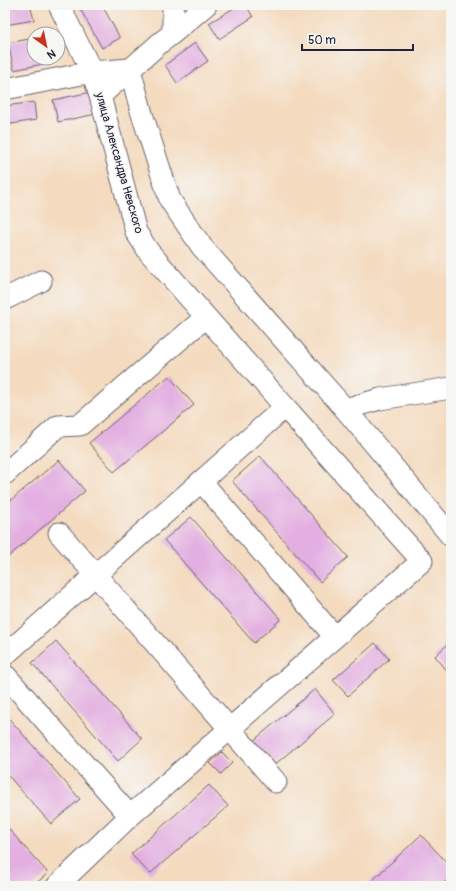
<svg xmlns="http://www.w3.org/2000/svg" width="456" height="891" viewBox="0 0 456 891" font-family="Pangolin,sans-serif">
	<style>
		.building { fill: #e3afe1 }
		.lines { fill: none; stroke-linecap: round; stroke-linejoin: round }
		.minor-casing { stroke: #6c6269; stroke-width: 23 }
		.minor { stroke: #fff; stroke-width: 21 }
		.labels { text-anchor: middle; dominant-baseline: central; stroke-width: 3; stroke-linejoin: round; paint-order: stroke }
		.street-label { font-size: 12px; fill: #22223b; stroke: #f6f6f2 }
	</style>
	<rect width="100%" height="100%" fill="#f6f6f2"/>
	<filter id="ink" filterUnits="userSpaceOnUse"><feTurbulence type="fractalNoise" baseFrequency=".025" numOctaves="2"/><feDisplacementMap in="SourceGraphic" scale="8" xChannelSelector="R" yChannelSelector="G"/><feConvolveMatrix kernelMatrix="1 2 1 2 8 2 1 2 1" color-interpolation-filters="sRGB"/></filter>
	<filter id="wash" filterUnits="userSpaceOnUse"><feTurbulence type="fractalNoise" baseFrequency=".012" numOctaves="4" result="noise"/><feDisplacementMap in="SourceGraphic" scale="16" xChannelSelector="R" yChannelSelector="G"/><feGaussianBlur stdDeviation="0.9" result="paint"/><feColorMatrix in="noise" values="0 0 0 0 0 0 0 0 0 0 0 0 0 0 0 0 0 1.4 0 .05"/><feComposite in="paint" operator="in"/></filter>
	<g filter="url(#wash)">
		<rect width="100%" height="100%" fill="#f4dabe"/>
		<g id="blocks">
			<!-- building -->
			<path class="building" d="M 5,5 L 30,5 L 34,20 L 5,25 Z
				M 78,5 L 102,5 L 120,38 L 102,48 Z
				M 239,5 L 246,5 L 253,17 L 219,39 L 209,23 Z
				M 34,38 L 34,58 L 51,58 L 52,62 L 14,70 L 8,43 Z
				M 195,43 L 208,61 L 177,83 L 165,65 Z
				M 91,92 L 96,114 L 58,122 L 53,100 Z
				M 34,102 L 36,120 L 5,125 L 5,106 Z
				M 169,376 L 194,405 L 114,472 L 89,443 Z
				M 260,456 L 348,557 L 320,582 L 232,481 Z
				M 59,460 L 85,491 L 8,557 L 5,553 L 5,505 Z
				M 191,517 L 281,619 L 254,643 L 164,540 Z
				M 56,641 L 142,739 L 118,761 L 32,663 Z
				M 451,641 L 451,671 L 449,673 L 435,656 Z
				M 375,643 L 389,659 L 348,696 L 333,680 Z
				M 315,689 L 335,714 L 273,766 L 252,742 Z
				M 5,714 L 80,799 L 51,824 L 5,772 Z
				M 222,752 L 232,763 L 221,774 L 210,763 Z
				M 209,785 L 228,806 L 150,874 L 131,854 Z
				M 5,825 L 48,873 L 33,886 L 5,886 Z
				M 421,835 L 451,867 L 451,876 L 441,886 L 366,886 Z"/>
		</g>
	</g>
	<g filter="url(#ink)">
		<use href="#blocks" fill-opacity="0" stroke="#6c6269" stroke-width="1"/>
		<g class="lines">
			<!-- minor casing -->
			<g class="minor-casing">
				<path id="minor" d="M 173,5 L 173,33
					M 5,89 L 92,72 L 130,69 L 142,114 L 170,200 L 202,247 L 345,409 L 451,536
					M 100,96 L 160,43 L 173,33 L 206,5
					M 5,299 L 41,281
					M 345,409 L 380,399 L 451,388
					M 5,474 L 58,426 L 80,425 L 206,317
					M 201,481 L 335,637
					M 59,533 L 276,782
					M 5,655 L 285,407 L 149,252 L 136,232 L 100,96 L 92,72 L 59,5
					M 5,675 L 130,816
					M 57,886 L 130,816 L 422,561 L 285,407"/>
			</g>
			<!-- minor -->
			<use href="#minor" class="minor"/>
		</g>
	</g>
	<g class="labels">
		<!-- street labels -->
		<g class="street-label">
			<text transform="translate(119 163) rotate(74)">улица Александра Невского</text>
		</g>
	</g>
	<!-- margin -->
	<rect width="456" height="891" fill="none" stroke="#f6f6f2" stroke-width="20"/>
	<!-- north arrow -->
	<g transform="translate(46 46) rotate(147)"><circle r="19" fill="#f6f6f2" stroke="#a1a1a9"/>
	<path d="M0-3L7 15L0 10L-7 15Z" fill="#c8321e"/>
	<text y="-6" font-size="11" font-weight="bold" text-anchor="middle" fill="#22223b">N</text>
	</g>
	<!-- scale -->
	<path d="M302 44v6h111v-6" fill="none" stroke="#22223b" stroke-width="2"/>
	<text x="308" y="44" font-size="12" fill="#22223b" stroke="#f6f6f2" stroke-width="3" paint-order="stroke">50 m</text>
</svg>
